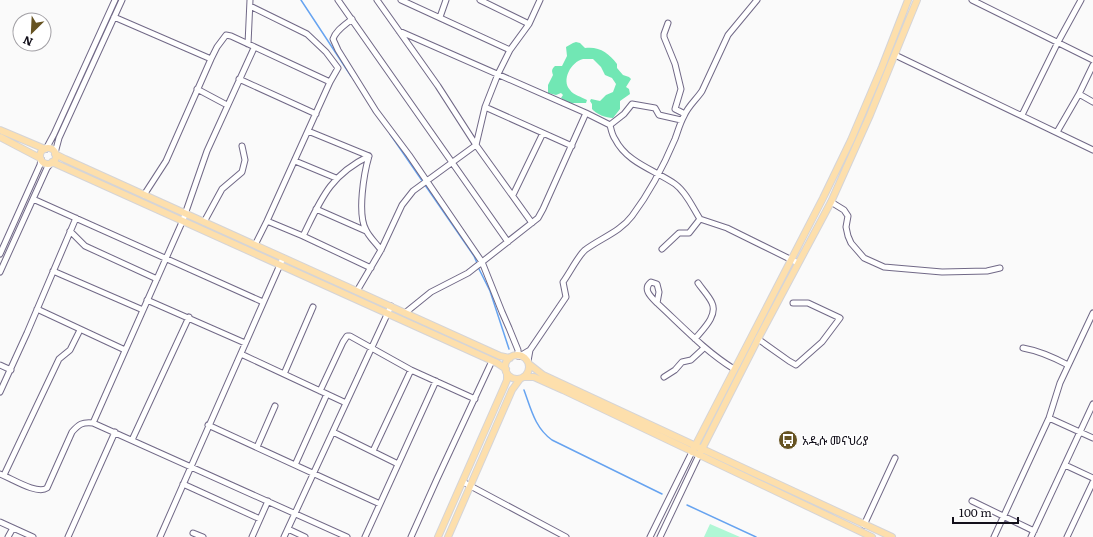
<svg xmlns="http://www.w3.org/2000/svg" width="1093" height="537" viewBox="0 0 1093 537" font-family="Literata,'Noto Sans Ethiopic',serif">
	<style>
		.green { fill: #b0f7d5 }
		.forest { fill: #71e7b4 }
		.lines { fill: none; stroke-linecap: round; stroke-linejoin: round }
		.stream { stroke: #66a3f0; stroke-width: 1.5 }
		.minor-casing { stroke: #716987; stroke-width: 7 }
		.major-casing { stroke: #d5d4d6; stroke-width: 8 }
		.minor { stroke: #fff; stroke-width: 5 }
		.major { stroke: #fddfac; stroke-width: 6 }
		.labels { text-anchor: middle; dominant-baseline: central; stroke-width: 3; stroke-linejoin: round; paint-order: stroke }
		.poi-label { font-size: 12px; fill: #13101b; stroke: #fff; text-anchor: start }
	</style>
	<rect width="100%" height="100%" fill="#fafafa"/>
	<!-- green -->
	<path class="green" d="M 710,524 L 740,537 L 704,537 Z"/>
	<!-- forest -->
	<path class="forest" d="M 576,42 L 580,43 L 585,48 C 599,46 609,53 617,64 L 617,68 L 623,75 L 629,77 L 631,79 L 626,87 L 629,89 L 630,94 L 620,101 L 620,109 L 613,118 C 606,118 596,114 592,109 L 592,104 L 590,101 L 591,99 L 600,101 L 606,95 L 613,92 L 616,84 L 612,78 L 605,75 L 601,67 L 593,59 C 590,59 586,59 583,59 C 571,62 561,80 570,90 C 573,95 582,97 587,100 L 586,103 L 574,103 L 570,104 L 561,98 L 563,95 L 561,93 L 556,95 L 548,93 L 548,85 L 553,75 C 552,71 551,70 555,66 L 562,66 L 567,56 L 566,47 L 573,43 Z"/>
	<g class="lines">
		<!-- stream -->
		<path class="stream" d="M 301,0 L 351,76
			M 390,134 L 423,182
			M 425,185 L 474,256 L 477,263
			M 478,267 L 490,291 L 509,349
			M 524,390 C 531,409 535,428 552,440 L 662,494
			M 687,505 L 756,537"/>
		<!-- minor casing -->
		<g class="minor-casing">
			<path id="minor" d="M 338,0 L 508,242
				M 377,0 L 438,86 L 476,145 L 532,223
				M 401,0 L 510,50
				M 480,0 L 529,24
				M 972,0 L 1093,60
				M 250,6 L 307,34 L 326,52 L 338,68 L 330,82 L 267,221 L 255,245
				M 114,17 L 211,59
				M 440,17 L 446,0
				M 352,19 C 345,25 336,30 333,39 L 338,50 L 376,111 L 409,155 L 482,262 L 502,312 L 509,328 L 518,350 L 518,356
				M 668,23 L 664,34 L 664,37 L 675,64 L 681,89 L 675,109 L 685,114
				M 399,31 L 586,113 L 610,125 C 611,129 612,135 615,139 C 627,163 655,170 675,184 C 686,192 693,208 700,219 L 727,228 L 798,263
				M 248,44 L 250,0
				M 895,55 L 1093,150
				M 1093,65 L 1079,94 L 1093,102
				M 239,79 L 316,114
				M 197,89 L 227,105
				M 485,107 L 572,146
				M 1022,115 L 1058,42 L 1081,0
				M 610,125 L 624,114 L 632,104 L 655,108 L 659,115 L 681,120
				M 308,131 L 369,156 C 364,173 357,214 366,230 C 369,237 377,244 381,250
				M 1057,132 L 1079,94
				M 46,149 L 54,134 L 115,0
				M 55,153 L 59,138 L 122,0
				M 295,161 L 336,178
				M 144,195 L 166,161 L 211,59 L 217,47 L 226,35 L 231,36 L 330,82
				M 513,195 L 543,133
				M 33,199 L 263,302
				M 831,202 L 844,210 L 848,216 L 846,227 L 848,236 L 851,243 L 864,258 L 884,267 L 942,272 L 987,271 L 1000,268
				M 316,209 L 366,231
				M 267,221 L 303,236 L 371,268
				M 204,222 L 222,189 L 242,172 L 245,160 L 242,146
				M 70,231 L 85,246 L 157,279
				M 303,236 C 321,199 330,175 369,156
				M 662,249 L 679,233 L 689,233 L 700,219
				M 0,254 L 40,165 L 41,159
				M 53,271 L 143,310
				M 0,272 L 47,168 L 51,163
				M 651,282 L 657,284 L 659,292 L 657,303 C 651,297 642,289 651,282 Z
				M 357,291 L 381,250 L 402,205 L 413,191 L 476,145 L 485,107 L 498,74 L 510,50 L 529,24 L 540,0
				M 147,300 L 245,343
				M 657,303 C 682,326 705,351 734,369
				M 37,309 L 125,350
				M 405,313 L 431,292 L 468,273 L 538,218 L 543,209 L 586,113
				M 695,339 C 702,330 718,316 712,303 C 709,296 702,289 698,283
				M 758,339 L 789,361 L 796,365 L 822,342 L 840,318 L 808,303 L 793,303
				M 1023,348 C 1040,351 1053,357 1068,365
				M 530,350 L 566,297 L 563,282 C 569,274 578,256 585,250 C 601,238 620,232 632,216 C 650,192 664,165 675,139 C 678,131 680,123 684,116 C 688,106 696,100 702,91 L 728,35 L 757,0
				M 241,354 L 346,403
				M 520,356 L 530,350 L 528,361
				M 0,365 L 11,370
				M 284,374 L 313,307
				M 664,377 L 675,370 L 682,362 L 691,360 L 704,348
				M 320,391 L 343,342 L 347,336 L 350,336 L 411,370 L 475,399
				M 0,392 L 27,333 L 76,218
				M 1049,418 L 1093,438
				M 93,423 L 183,220 L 207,151 L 254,48
				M 208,425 L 380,504
				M 333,432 L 398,464
				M 132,440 L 189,317
				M 257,447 L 275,406
				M 373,451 L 411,370
				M 295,465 L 327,394
				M 1065,465 L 1093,478
				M 0,474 C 11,478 37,495 47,488 L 72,432 C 79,424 82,422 93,423 L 347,537
				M 4,475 L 59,359 L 70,350 L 80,330
				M 463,482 L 566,537
				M 183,484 L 260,519
				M 972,501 L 1034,531
				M 0,522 L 33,537
				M 864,525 L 895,458
				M 288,529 L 305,537
				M 193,533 L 203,537
				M 8,537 L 13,528
				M 68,537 L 115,432
				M 160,537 L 283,258
				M 252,537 L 268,501
				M 284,537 L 391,306
				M 365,537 L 436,381
				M 411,537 L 437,479 L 492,361
				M 650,537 L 692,452
				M 660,537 L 699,455
				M 994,537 L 1049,418 L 1060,383 L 1093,313
				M 1031,537 L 1093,404
				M 1067,537 L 1093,482"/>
		</g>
		<!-- major casing -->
		<g class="major-casing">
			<path id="major" d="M 0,130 L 45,149
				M 0,137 L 40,158
				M40 156a8 8 0 1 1 16 0a8 8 0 1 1-16 0Z
				M 55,154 L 65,159 L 500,356 L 510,358
				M 52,162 L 497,363 L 506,369
				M505 367a12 12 0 1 1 24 0a12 12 0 1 1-24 0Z
				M 529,364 L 543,375 L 892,537
				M 524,377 L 534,377 L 563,390 L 872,537
				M 692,452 L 823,198 L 851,140 L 882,67 L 908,0
				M 699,455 L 758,339 L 831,202 L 870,115 L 917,0
				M 438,537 L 504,387 L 507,380 L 507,374
				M 448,537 L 512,390 L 520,379"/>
		</g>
		<!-- minor -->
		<use href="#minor" class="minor"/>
		<!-- major -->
		<use href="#major" class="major"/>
	</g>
	<!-- icons -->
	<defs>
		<g id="bus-disc" transform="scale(1)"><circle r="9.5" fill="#665322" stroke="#fff"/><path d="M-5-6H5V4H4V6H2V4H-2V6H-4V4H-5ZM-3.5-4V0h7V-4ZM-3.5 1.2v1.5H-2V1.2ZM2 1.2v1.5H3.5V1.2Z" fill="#fff"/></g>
	</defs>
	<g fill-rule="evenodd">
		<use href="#bus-disc" x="788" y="440"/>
	</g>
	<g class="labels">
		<!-- poi labels -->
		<g class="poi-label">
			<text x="802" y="440">አዲሱ መናህሪያ</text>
		</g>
	</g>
	<!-- north arrow -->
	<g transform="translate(32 32) rotate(204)"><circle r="19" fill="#ffffff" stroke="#a19fa4"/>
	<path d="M0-3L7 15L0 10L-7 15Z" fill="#665322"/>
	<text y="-6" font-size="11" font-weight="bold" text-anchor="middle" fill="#13101b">N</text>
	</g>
	<!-- scale -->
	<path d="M953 517v6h65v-6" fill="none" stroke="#13101b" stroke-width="2"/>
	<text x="959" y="517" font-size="12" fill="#13101b" stroke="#ffffff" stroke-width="3" paint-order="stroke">100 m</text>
</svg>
